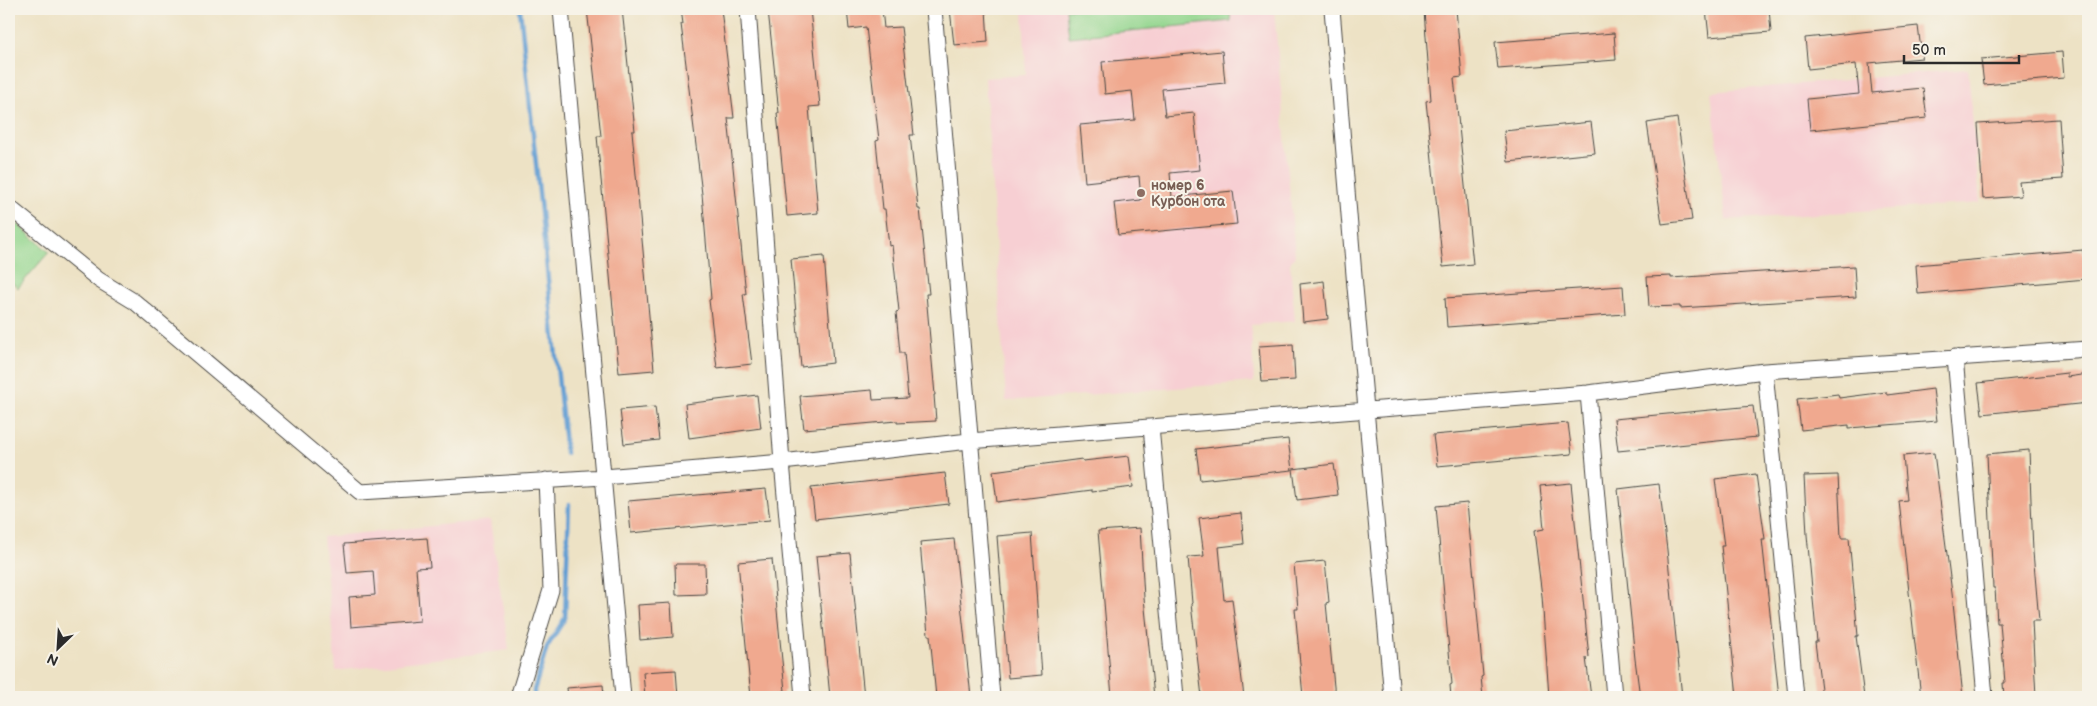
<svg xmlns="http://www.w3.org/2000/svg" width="2097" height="706" viewBox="0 0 2097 706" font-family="'Balsamiq Sans',sans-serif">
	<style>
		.built { fill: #f7cfd3 }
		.green { fill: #93d68e; stroke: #5f805c }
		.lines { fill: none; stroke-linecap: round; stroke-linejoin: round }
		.stream { stroke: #629ed3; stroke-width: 4.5 }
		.building { fill: #f0a98f }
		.minor-casing { stroke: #484642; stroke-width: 17 }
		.minor { stroke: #fff; stroke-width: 15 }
		.education-dot { fill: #8d6e63; stroke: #f7f3e8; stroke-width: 2 }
		.labels { text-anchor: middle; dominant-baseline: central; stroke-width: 4; stroke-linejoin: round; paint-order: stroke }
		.education-label { font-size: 14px; font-weight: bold; fill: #785e54; stroke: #f7f3e8; text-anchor: start }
	</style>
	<rect width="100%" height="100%" fill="#f7f3e8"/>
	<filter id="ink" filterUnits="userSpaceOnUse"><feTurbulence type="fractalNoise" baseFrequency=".02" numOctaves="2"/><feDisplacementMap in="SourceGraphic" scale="10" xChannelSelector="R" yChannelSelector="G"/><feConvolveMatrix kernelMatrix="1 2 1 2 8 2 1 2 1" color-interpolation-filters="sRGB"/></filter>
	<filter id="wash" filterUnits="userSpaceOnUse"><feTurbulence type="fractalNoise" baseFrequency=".0096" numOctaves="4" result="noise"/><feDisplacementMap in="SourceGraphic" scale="20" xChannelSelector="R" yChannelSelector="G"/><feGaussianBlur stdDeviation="1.12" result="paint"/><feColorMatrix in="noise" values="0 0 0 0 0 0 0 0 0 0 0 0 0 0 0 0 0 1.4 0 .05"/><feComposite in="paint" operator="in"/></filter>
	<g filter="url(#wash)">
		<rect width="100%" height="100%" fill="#ede2c5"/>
		<!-- built -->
		<path class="built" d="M 1023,9 L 1274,9 L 1295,256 L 1290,263 L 1295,321 L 1251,325 L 1254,382 L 1006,401 L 985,78 L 1026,75 Z
			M 1968,69 L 1980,203 L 1726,220 L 1711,92 Z
			M 490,520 L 509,650 L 336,671 L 323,537 Z"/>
		<!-- green -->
		<path class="green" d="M 1066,9 L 1229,9 L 1231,21 L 1069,37 Z
			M 9,217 L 49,252 L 18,288 L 9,280 Z"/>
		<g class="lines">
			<!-- stream -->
			<path class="stream" d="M 520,9 L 566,453
				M 534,697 L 534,690 L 547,647 L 565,618 L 569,504"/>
		</g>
		<g id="blocks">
			<!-- building -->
			<path class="building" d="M 587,9 L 622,9 L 635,131 L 632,131 L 654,370 L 619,373 L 597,136 L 601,136 Z
				M 681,9 L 721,9 L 734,118 L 728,118 L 746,294 L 743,294 L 752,364 L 717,368 L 709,300 L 711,299 L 702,194 L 681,24 L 683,24 Z
				M 770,9 L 810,9 L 820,106 L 809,107 L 818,213 L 787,216 L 777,113 L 779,113 L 768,10 Z
				M 847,9 L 882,9 L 884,28 L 901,27 L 914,135 L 910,135 L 918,209 L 920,209 L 929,294 L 926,294 L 935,395 L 934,395 L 936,421 L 897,423 L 897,421 L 804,429 L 800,396 L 872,390 L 873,400 L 908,398 L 904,353 L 900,353 L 896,312 L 899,311 L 892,245 L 889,246 L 885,209 L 883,209 L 876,141 L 879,140 L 866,27 L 849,29 Z
				M 950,9 L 986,9 L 988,42 L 954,45 Z
				M 1456,9 L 1462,77 L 1454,78 L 1473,264 L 1443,267 L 1426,101 L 1431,100 L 1424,11 Z
				M 1706,9 L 1769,9 L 1771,32 L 1709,37 Z
				M 1918,26 L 1922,58 L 1869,63 L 1872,93 L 1923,88 L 1927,118 L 1810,130 L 1807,99 L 1859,94 L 1856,64 L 1808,69 L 1805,38 Z
				M 1614,33 L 1616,60 L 1498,69 L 1495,42 Z
				M 1222,51 L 1225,83 L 1162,89 L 1165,116 L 1194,113 L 1200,170 L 1170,173 L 1172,197 L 1233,191 L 1237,224 L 1118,235 L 1114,203 L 1141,200 L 1139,176 L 1085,182 L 1080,125 L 1135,120 L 1132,91 L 1105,94 L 1102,62 Z
				M 2062,52 L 2064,78 L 1984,85 L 1981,59 Z
				M 1677,118 L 1692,220 L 1662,224 L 1647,123 Z
				M 2059,119 L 2063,179 L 2019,182 L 2021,196 L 1983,199 L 1978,124 Z
				M 1591,122 L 1595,153 L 1508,162 L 1504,131 Z
				M 2083,250 L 2086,279 L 1918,294 L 1916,265 Z
				M 824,256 L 833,363 L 801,367 L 791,259 Z
				M 1854,266 L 1856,297 L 1680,308 L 1680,306 L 1649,307 L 1647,277 L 1671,276 L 1671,278 Z
				M 1324,281 L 1328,319 L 1303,322 L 1300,284 Z
				M 1623,286 L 1625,314 L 1447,327 L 1445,298 Z
				M 1293,344 L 1295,380 L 1262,382 L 1259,346 Z
				M 2067,373 L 2067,377 L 2088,374 L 2088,403 L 1982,414 L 1978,383 Z
				M 1933,389 L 1937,421 L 1849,428 L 1849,425 L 1801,430 L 1797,399 L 1838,394 L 1839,398 L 1886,392 L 1887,395 Z
				M 757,395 L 761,428 L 689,438 L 685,404 Z
				M 1753,406 L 1757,437 L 1618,451 L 1614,419 Z
				M 655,407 L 659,440 L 624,444 L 620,410 Z
				M 1568,423 L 1572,454 L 1437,466 L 1433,435 Z
				M 1288,439 L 1292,470 L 1200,480 L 1196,449 Z
				M 2029,450 L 2033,552 L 2039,621 L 2032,621 L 2036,697 L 2004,697 L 2003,683 L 2005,683 L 2000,623 L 1997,623 L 1995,588 L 1993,588 L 1987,454 Z
				M 1934,453 L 1952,593 L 1963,697 L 1921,697 L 1910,601 L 1899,501 L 1907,500 L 1903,456 Z
				M 1129,456 L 1133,487 L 1092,492 L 1092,490 L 997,502 L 993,471 L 1082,459 L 1083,461 Z
				M 1334,464 L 1338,495 L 1297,500 L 1293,469 Z
				M 945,473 L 949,504 L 815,519 L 811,488 Z
				M 1756,474 L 1765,539 L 1762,539 L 1779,697 L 1737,697 L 1732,649 L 1721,546 L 1724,546 L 1715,479 Z
				M 1838,475 L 1841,538 L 1849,538 L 1858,636 L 1856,636 L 1864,697 L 1822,697 L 1815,642 L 1817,642 L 1807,535 L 1804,476 Z
				M 1571,483 L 1589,657 L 1586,658 L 1591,697 L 1549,697 L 1542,596 L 1534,531 L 1544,529 L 1540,486 Z
				M 1659,484 L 1667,550 L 1682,697 L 1640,697 L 1635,659 L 1618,489 Z
				M 766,489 L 770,520 L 631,533 L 628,501 Z
				M 1467,503 L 1483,676 L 1481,677 L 1483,697 L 1451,697 L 1450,685 L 1452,684 L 1436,506 Z
				M 1241,513 L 1244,544 L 1219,547 L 1224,600 L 1232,599 L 1244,697 L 1202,697 L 1191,604 L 1192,603 L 1188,557 L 1204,556 L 1199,518 Z
				M 1140,528 L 1144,598 L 1154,697 L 1112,697 L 1098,531 Z
				M 1032,533 L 1042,675 L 1008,678 L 997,536 Z
				M 427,538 L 430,567 L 416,568 L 420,621 L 351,627 L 349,597 L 375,595 L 373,571 L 347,573 L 344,544 Z
				M 954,539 L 971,697 L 936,697 L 930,635 L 928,635 L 920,542 Z
				M 850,553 L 864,697 L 830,697 L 816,556 Z
				M 772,559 L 785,691 L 783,691 L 783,697 L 751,697 L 738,562 Z
				M 1325,561 L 1329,602 L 1326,603 L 1335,697 L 1303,697 L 1295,609 L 1298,609 L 1294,564 Z
				M 675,564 L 705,564 L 706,594 L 676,595 Z
				M 671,603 L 673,637 L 640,640 L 638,605 Z
				M 676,670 L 678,697 L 645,697 L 643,672 Z
				M 603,685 L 604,697 L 568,697 L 567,688 Z"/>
		</g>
	</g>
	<g filter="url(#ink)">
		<use href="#blocks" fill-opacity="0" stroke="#484642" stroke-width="1"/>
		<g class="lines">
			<!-- minor casing -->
			<g class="minor-casing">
				<path id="minor" d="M 561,9 L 623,697
					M 748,9 L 782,462 L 803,697
					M 934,9 L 992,697
					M 1332,9 L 1355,287 L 1392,697
					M 9,207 L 99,280 L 135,302 L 360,492 L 604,477 L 782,462 L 969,441 L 1588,393 L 1765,371 L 2088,349
					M 1955,357 L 1985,697
					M 1765,371 L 1796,697
					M 1588,393 L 1614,697
					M 1151,427 L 1176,697
					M 518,697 L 551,590 L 546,480"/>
			</g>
			<!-- minor -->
			<use href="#minor" class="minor"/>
		</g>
	</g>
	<!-- markers -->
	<circle class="education-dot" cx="1141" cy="193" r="5"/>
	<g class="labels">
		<!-- education labels -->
		<g class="education-label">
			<text x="1151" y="185">номер 6<tspan x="1151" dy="16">Курбон ота</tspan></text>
		</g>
	</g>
	<!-- margin -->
	<rect width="2097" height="706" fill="none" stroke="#f7f3e8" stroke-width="30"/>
	<!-- north arrow -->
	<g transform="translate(58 648) rotate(205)" stroke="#f7f3e8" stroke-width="4" paint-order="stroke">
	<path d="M0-4L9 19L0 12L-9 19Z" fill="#2b2b2b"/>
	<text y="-8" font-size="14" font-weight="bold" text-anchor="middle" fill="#2b2b2b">N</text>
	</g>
	<!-- scale -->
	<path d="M1904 55v8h115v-8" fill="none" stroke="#2b2b2b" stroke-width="2.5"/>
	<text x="1912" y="55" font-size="15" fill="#2b2b2b" stroke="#f7f3e8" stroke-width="4" paint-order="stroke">50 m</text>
</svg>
